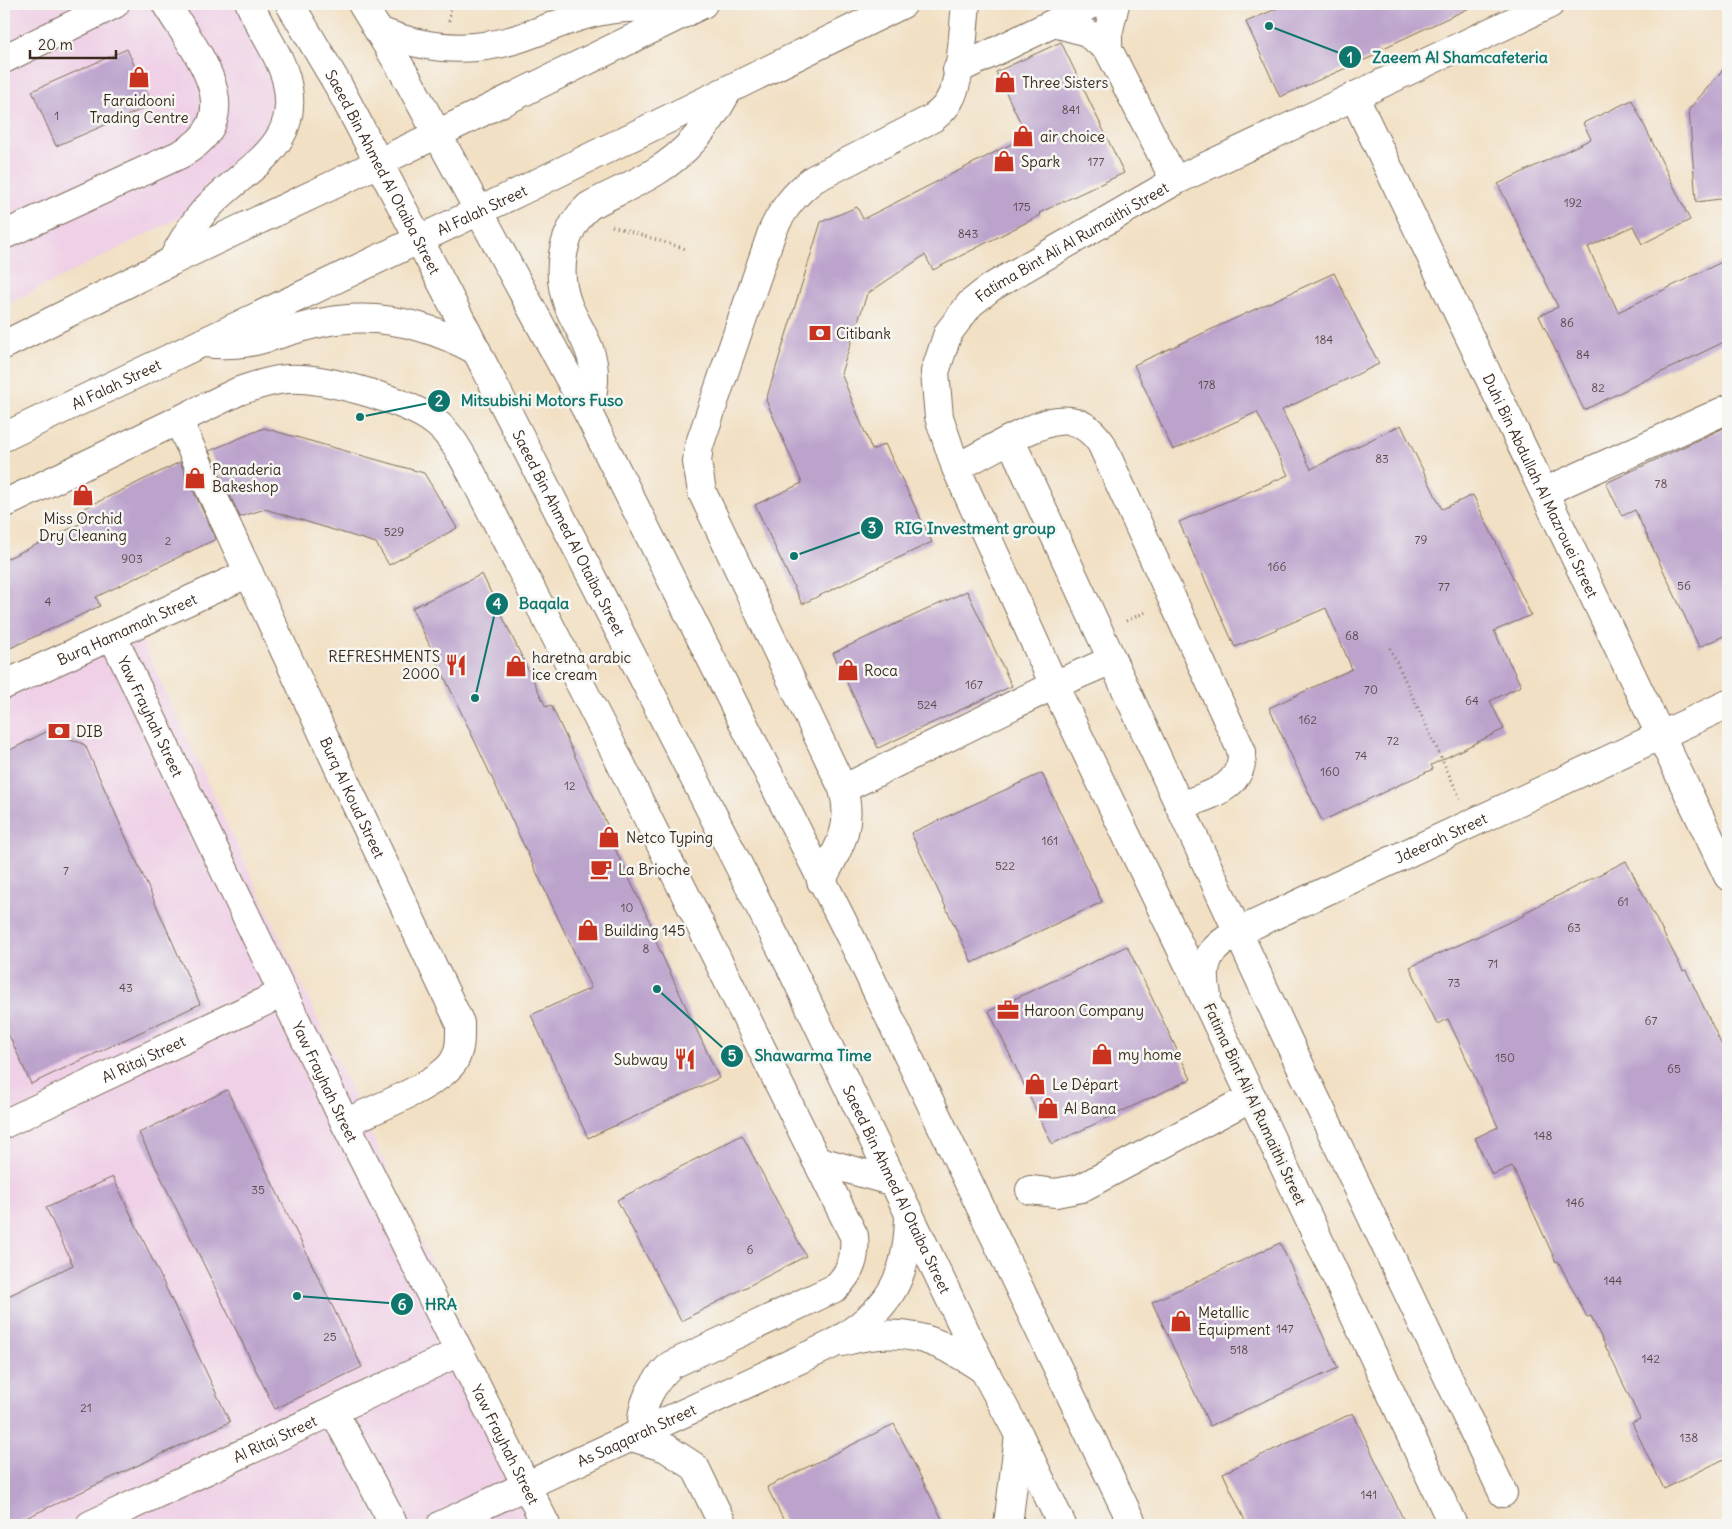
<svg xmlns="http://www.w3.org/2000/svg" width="1732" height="1529" viewBox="0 0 1732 1529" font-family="Delius,sans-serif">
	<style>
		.built { fill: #efd0e6 }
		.building { fill: #bca3cc }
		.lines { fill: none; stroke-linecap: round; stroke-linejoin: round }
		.minor-casing { stroke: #7b6a58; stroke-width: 30 }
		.major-casing { stroke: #7b6a58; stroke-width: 30 }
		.path { stroke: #7b6a58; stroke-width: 3; stroke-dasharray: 1 4; stroke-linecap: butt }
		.minor { stroke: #fff; stroke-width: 28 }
		.major { stroke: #fff; stroke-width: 28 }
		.labels { text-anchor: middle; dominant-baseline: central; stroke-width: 5; stroke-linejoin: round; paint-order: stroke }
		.number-label { font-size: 12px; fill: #5b484a }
		.poi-label { font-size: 15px; fill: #3b2a1e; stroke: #f6f6f2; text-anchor: start }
		.street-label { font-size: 15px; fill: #3b2a1e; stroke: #f6f6f2 }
		.leader { fill: none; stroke: #0f766e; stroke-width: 2 }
		.callout-dot { fill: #0f766e; stroke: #f6f6f2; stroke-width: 2 }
		.mark-label { font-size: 15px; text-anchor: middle; font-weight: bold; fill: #fff }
		.callout-label { font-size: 16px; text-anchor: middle; font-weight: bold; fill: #0f766e; stroke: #f6f6f2; stroke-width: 5; stroke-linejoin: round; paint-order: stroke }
	</style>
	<rect width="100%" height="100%" fill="#f6f6f2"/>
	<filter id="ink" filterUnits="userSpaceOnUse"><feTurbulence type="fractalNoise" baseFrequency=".02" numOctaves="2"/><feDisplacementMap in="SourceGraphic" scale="10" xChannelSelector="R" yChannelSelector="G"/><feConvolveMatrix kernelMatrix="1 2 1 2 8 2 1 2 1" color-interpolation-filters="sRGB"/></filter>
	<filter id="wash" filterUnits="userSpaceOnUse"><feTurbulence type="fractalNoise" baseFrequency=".0096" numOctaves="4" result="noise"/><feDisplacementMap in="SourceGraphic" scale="20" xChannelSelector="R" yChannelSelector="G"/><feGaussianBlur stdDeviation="1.12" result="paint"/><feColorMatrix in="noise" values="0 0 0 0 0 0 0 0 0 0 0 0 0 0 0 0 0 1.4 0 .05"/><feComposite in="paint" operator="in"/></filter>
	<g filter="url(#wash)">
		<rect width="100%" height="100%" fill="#f2e0c4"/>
		<!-- built -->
		<path class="built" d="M 4,4 L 237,4 L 273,75 L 275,94 L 260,150 L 195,210 L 4,306 Z
			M 139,635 L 521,1456 L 555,1525 L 4,1525 L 4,697 Z"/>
		<g id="blocks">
			<!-- building -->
			<path class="building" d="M 1287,4 L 1478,4 L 1377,51 L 1378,54 L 1280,97 L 1246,22 Z
				M 1061,42 L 1124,173 L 1039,213 L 1041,215 L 933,270 L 925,255 L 867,294 L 841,373 L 872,450 L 885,444 L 932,542 L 802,604 L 755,505 L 802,483 L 766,400 L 821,222 L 857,207 L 863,219 L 1027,136 L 996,72 Z
				M 127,49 L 152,105 L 56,146 L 32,91 Z
				M 1728,64 L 1728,198 L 1696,202 L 1689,109 Z
				M 1632,100 L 1690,220 L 1642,244 L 1633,226 L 1588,247 L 1618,312 L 1728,259 L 1728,340 L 1584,410 L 1539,316 L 1558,307 L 1498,184 L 1591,139 L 1583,123 Z
				M 1334,273 L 1379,364 L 1282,410 L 1311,469 L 1401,425 L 1442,509 L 1473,495 L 1531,615 L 1494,631 L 1521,686 L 1490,701 L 1504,729 L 1431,765 L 1433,769 L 1322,821 L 1269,708 L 1352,669 L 1326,608 L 1235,647 L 1179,522 L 1288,475 L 1257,412 L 1173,450 L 1134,365 Z
				M 1728,426 L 1728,634 L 1699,647 L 1635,510 L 1622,516 L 1606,483 Z
				M 264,428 L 424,473 L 457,528 L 389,565 L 376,543 L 265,509 L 240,517 L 209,451 Z
				M 180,462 L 216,539 L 96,597 L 100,606 L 4,651 L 4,560 L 84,522 L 79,511 Z
				M 482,574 L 546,707 L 551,705 L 610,831 L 607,832 L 658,939 L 655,940 L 719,1078 L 588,1138 L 531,1015 L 591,988 L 412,608 Z
				M 967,591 L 1012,686 L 878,748 L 833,653 Z
				M 50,730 L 85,745 L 200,1004 L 31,1084 L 4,1024 L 4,753 Z
				M 1042,773 L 1102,902 L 972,963 L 911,833 Z
				M 1626,861 L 1683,971 L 1686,970 L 1728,1058 L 1728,1457 L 1664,1489 L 1632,1423 L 1640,1419 L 1591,1316 L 1587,1317 L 1558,1261 L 1556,1262 L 1512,1166 L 1492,1175 L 1475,1138 L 1498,1127 L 1448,1019 L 1437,1024 L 1410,967 L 1525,915 L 1524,913 Z
				M 1127,946 L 1191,1079 L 1052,1144 L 989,1011 Z
				M 227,1090 L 362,1367 L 275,1409 L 139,1133 Z
				M 742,1135 L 806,1256 L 681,1321 L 617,1200 Z
				M 113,1177 L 230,1422 L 11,1525 L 4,1525 L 4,1298 L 73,1265 L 46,1208 Z
				M 1280,1243 L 1338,1368 L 1210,1426 L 1152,1302 Z
				M 1353,1413 L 1406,1525 L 1247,1525 L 1223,1473 Z
				M 894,1424 L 945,1525 L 786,1525 L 767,1487 Z"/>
		</g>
	</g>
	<g filter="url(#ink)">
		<use href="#blocks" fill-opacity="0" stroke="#7b6a58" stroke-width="1"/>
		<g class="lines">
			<!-- minor casing -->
			<g class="minor-casing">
				<g id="minor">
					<path d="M 1054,23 L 1084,31 L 1108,49 L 1175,181"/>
					<path d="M 1108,49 L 1108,34 L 1115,4"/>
					<path d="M 4,59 L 115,4"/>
					<path d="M 957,70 L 1093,4"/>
					<path id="s1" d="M 1354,96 L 1728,876"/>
					<path d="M 4,235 L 181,154 C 252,115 195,51 166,4"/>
					<path id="s2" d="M 178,420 L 349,790 L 460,1023 C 460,1036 461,1049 454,1061 C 439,1085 372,1110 345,1123"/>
					<path d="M 1011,441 L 1285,1034 L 1503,1493"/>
					<path d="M 956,468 C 980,456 1034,423 1058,421 C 1077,418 1091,429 1101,443 L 1242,752 C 1243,789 1208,795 1180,806"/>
					<path d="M 1544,492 L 1728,409"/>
					<path d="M 4,504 L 239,391 C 255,386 270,380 287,379 C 322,376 406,400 435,422 C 452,435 462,456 472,474 L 614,750 L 854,1236 C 856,1258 851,1273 835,1288 L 671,1365 C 650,1385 641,1404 641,1433"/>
					<path id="s3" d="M 112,635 L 345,1123 L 546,1525"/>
					<path id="s4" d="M 4,685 L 249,573"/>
					<path d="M 843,789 L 1054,685 L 1112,660"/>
					<path d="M 821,881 C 838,849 854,827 843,789 L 702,492 L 697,462 L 699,446 L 772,232 C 782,210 794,194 814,179 L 933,118 C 939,113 945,109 949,101 C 962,80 963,30 966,4"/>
					<path id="s5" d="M 1207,995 C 1200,961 1209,949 1238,932 L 1728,704"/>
					<path id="s6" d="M 4,1124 L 283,993"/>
					<path d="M 1030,1190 L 1056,1193 L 1081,1188 L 1252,1097"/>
					<path d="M 842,1342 C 899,1325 937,1337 984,1370"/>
					<path d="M 334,1412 L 394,1525"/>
					<path d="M 632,1437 L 666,1448 L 695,1467 L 723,1525"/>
					<path id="s7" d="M 90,1525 L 459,1352"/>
					<path id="s8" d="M 441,1525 L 831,1345 C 889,1310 909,1280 909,1212"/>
					<path id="s9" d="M 1453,1525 L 1210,1009 L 1054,685 L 956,468 L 939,417 L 935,372 L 948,333 L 970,304 L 990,288 L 1175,181 L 1550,4"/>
				</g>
			</g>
			<!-- major casing -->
			<g class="major-casing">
				<g id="major">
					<path id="s10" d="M 290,4 L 338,85 L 447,293 L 791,968 L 984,1370 L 1019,1435 L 1062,1525"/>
					<path d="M 362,4 L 407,78 L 588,413 L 861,958 L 1133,1525"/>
					<path d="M 379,31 C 426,50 474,54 523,37 C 550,28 574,16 602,11 C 630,5 657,8 685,13"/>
					<path d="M 172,261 C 183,239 195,219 213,202 C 250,165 303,144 286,79 C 279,52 260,30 250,4"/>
					<path d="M 205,343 C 255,349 275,332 320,323 C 375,311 428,324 477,351"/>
					<path d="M 4,345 L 172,261 L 333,185 L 703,4"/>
					<path d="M 588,413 C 592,398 596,381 593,364 C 590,343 576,325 568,305 C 555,271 562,230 589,206 C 611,194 634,185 655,172 C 687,153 710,124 727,92"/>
					<path id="s11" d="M 4,437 L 521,191 L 903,4"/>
					<path d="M 816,1160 L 894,1182"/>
					<path d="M 1008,1525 L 1019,1435"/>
				</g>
			</g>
			<!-- path -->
			<path class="path" d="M 449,21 L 451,4
				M 612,226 L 686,249
				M 1126,621 L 1148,611
				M 1390,648 L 1460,798"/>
			<!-- minor -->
			<use href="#minor" class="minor"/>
			<!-- major -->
			<use href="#major" class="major"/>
		</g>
	</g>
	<!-- icons -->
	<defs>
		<g id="shop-bare" transform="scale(1.725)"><path d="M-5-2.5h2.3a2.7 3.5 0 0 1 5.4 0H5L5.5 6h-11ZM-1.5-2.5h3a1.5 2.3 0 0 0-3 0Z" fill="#c8321e" stroke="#f6f6f2" stroke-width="2.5" paint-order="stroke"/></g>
		<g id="bank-bare" transform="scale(1.725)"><path d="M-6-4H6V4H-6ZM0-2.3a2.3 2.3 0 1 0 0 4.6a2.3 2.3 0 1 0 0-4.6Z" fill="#c8321e" stroke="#f6f6f2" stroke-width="2.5" paint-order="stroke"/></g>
		<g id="restaurant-bare" transform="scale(1.725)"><path d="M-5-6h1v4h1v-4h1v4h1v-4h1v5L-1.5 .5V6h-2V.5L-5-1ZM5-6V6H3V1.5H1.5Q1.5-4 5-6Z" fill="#c8321e" stroke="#f6f6f2" stroke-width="2.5" paint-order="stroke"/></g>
		<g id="cafe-bare" transform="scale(1.725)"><path d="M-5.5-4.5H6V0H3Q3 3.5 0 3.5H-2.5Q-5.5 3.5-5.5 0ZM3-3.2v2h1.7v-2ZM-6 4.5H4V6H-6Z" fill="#c8321e" stroke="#f6f6f2" stroke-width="2.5" paint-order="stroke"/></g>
		<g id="office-bare" transform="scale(1.725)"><path d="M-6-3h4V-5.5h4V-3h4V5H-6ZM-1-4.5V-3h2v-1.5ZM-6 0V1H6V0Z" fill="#c8321e" stroke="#f6f6f2" stroke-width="2.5" paint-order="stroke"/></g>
	</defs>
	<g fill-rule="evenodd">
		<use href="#shop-bare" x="139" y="77"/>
		<use href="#shop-bare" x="1005" y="82"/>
		<use href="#shop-bare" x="1023" y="136"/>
		<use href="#shop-bare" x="1004" y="161"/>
		<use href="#bank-bare" x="820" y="333"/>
		<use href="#shop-bare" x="195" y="478"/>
		<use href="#shop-bare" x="83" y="495"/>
		<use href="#restaurant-bare" x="456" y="665"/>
		<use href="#shop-bare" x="516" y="666"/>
		<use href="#shop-bare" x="848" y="670"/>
		<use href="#bank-bare" x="59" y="731"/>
		<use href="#shop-bare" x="609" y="837"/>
		<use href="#cafe-bare" x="601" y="869"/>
		<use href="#shop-bare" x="588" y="930"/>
		<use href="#office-bare" x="1008" y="1010"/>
		<use href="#shop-bare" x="1102" y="1054"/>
		<use href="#restaurant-bare" x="685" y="1059"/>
		<use href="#shop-bare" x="1035" y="1084"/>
		<use href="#shop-bare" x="1048" y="1108"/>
		<use href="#shop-bare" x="1181" y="1321"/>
	</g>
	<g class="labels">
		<!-- number labels -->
		<g class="number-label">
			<text x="1071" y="109">841</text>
			<text x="57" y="115">1</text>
			<text x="1096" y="161">177</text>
			<text x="1573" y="202">192</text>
			<text x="1022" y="206">175</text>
			<text x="968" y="233">843</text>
			<text x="1567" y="322">86</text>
			<text x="1324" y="339">184</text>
			<text x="1583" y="354">84</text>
			<text x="1207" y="384">178</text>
			<text x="1598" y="387">82</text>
			<text x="1382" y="458">83</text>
			<text x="1661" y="483">78</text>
			<text x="394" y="531">529</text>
			<text x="1421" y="539">79</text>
			<text x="168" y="540">2</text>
			<text x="132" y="558">903</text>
			<text x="1277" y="566">166</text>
			<text x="1684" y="585">56</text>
			<text x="1444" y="586">77</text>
			<text x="48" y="601">4</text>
			<text x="1352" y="635">68</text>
			<text x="974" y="684">167</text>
			<text x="1371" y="689">70</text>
			<text x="1472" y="700">64</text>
			<text x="927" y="704">524</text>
			<text x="1308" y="719">162</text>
			<text x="1393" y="740">72</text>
			<text x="1361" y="755">74</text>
			<text x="1330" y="771">160</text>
			<text x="570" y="785">12</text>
			<text x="1050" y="840">161</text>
			<text x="1005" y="865">522</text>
			<text x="66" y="870">7</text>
			<text x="1623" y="901">61</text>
			<text x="627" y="907">10</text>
			<text x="1574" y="927">63</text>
			<text x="646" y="948">8</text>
			<text x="1493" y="963">71</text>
			<text x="1454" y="982">73</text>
			<text x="126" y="987">43</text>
			<text x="1651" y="1020">67</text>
			<text x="1505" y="1057">150</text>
			<text x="1674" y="1068">65</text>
			<text x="1543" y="1135">148</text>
			<text x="258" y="1189">35</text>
			<text x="1575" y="1202">146</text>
			<text x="750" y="1249">6</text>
			<text x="1613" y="1280">144</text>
			<text x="1285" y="1328">147</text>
			<text x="330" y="1336">25</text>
			<text x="1239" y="1349">518</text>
			<text x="1651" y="1358">142</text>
			<text x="86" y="1407">21</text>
			<text x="1689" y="1437">138</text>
			<text x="1369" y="1494">141</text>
		</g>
		<!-- poi labels -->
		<g class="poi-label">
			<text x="1022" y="82">Three Sisters</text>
			<text x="139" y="100" text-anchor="middle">Faraidooni<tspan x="139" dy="17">Trading Centre</tspan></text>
			<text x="1040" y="136">air choice</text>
			<text x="1021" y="161">Spark</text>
			<text x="836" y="333">Citibank</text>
			<text x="212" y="469">Panaderia<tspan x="212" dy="17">Bakeshop</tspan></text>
			<text x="83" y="518" text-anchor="middle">Miss Orchid<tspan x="83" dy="17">Dry Cleaning</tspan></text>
			<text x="440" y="656" text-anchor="end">REFRESHMENTS<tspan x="440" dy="17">2000</tspan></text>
			<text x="532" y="657">haretna arabic<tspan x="532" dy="17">ice cream</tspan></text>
			<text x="864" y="670">Roca</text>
			<text x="76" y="731">DIB</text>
			<text x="626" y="837">Netco Typing</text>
			<text x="618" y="869">La Brioche</text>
			<text x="604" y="930">Building 145</text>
			<text x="1024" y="1010">Haroon Company</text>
			<text x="1118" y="1054">my home</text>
			<text x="668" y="1059" text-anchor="end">Subway</text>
			<text x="1052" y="1084">Le Départ</text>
			<text x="1064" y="1108">Al Bana</text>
			<text x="1198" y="1312">Metallic<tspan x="1198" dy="17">Equipment</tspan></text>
		</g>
		<!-- street labels -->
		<g class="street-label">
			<text stroke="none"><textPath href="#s10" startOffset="192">Saeed Bin Ahmed Al Otaiba Street</textPath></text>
			<text stroke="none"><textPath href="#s11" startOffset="529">Al Falah Street</textPath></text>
			<text stroke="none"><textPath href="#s9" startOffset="1464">Fatima Bint Ali Al Rumaithi Street</textPath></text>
			<text stroke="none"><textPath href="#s11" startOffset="124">Al Falah Street</textPath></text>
			<text stroke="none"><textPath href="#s1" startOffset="432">Duhi Bin Abdullah Al Mazrouei Street</textPath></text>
			<text stroke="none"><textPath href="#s10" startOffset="598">Saeed Bin Ahmed Al Otaiba Street</textPath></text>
			<text stroke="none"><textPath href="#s4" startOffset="135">Burq Hamamah Street</textPath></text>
			<text stroke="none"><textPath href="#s3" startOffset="90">Yaw Frayhah Street</textPath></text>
			<text stroke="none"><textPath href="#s2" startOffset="416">Burq Al Koud Street</textPath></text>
			<text stroke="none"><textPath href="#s5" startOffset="301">Jdeerah Street</textPath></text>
			<text stroke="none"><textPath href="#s6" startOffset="154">Al Ritaj Street</textPath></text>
			<text stroke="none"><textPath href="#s3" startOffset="495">Yaw Frayhah Street</textPath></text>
			<text transform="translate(1255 1104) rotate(65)">Fatima Bint Ali Al Rumaithi Street</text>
			<text stroke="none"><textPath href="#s10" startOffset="1332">Saeed Bin Ahmed Al Otaiba Street</textPath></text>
			<text stroke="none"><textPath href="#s8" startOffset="215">As Saqqarah Street</textPath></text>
			<text stroke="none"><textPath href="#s7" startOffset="204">Al Ritaj Street</textPath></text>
			<text stroke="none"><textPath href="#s3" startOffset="900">Yaw Frayhah Street</textPath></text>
		</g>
	</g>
	<!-- callouts -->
	<path class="leader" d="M1269 26L1350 57M360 417L439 401M794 556L872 528M475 698L497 604M657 989L732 1056M297 1296L402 1304"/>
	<g class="callout-dot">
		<circle cx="1269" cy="26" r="5"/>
		<circle cx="360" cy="417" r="5"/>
		<circle cx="794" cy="556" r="5"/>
		<circle cx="475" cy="698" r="5"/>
		<circle cx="657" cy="989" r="5"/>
		<circle cx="297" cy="1296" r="5"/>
		<circle cx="1350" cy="57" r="12"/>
		<circle cx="439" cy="401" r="12"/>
		<circle cx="872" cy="528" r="12"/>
		<circle cx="497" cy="604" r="12"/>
		<circle cx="732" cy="1056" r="12"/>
		<circle cx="402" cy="1304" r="12"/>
	</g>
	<g class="mark-label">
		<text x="1350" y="63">1</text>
		<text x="439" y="406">2</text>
		<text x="872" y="533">3</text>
		<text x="497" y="609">4</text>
		<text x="732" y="1061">5</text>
		<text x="402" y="1310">6</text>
	</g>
	<g class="callout-label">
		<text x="1460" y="63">Zaeem Al Shamcafeteria</text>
		<text x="542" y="406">Mitsubishi Motors Fuso</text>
		<text x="975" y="534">RIG Investment group</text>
		<text x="544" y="609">Baqala</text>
		<text x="813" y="1061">Shawarma Time</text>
		<text x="441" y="1310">HRA</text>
	</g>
	<!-- margin -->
	<rect width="1732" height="1529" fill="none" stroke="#f6f6f2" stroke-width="20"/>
	<!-- scale -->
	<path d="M30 50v8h86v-8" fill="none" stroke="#3b2a1e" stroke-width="2.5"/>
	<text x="38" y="50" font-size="15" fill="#3b2a1e" stroke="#f6f6f2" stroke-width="4" paint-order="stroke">20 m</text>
</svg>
